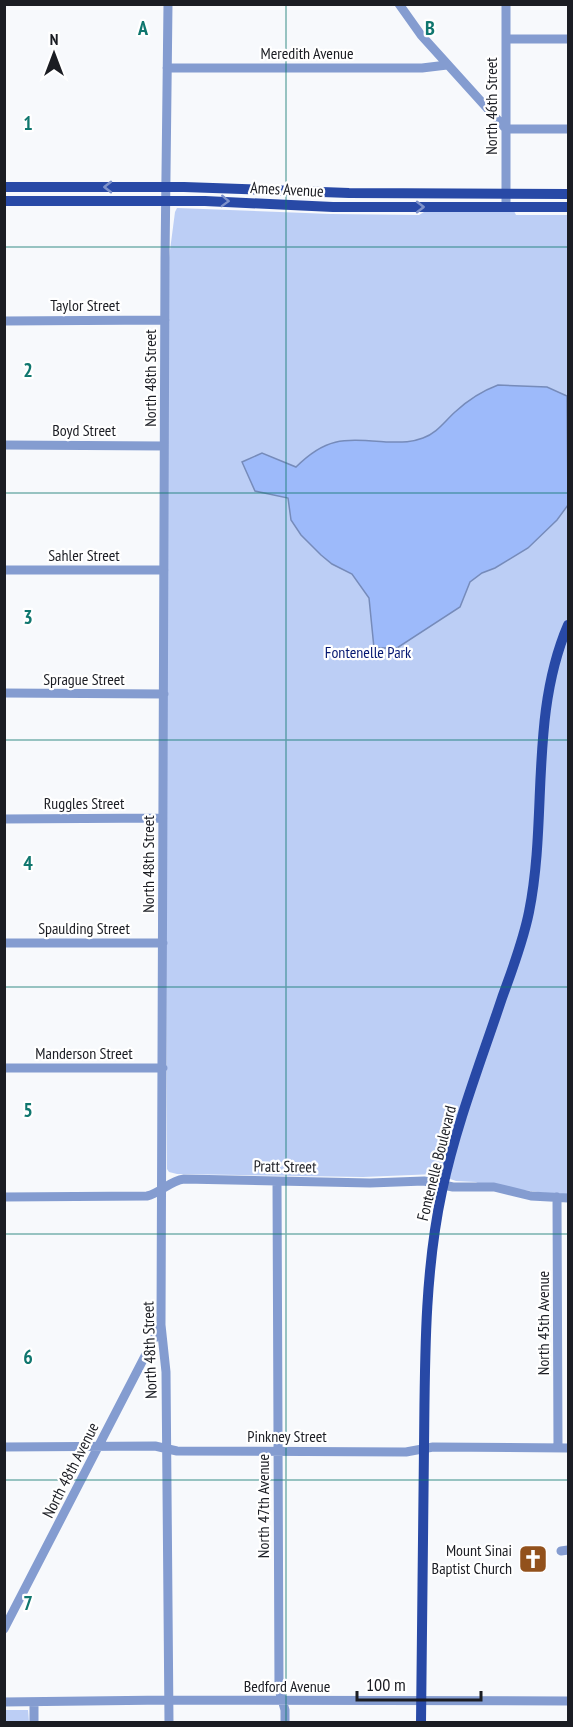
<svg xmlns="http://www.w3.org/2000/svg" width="573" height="1727" viewBox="0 0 573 1727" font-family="'PT Sans Narrow',sans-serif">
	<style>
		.green { fill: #bccef5 }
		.water { fill: #9dbafa; stroke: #768bba; stroke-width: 1.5 }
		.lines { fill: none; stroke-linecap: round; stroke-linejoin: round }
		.minor { stroke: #849cd0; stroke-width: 9 }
		.major { stroke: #2849a6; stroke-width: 10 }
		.oneway { stroke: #7e92ca }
		.grid { fill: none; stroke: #0f766e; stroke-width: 1.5; stroke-opacity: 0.55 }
		.labels { text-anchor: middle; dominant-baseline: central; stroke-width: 4.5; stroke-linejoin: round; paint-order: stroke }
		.street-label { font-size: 16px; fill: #1b1d23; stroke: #fff }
		.park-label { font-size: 16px; fill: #061972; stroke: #fff }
		.poi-label { font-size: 16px; fill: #1b1d23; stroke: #fff; text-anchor: end }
		.grid-label { font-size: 20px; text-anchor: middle; font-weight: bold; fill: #0f766e; stroke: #fff; stroke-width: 4.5; stroke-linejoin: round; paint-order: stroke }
	</style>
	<rect width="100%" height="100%" fill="#f7f9fc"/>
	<!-- green -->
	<path class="green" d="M 177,208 L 331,214 L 419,215 L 424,212 L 514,211 L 516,215 L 568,215 L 568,1196 L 479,1184 L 476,1182 L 456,1181 L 436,1174 L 363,1177 L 177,1174 L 169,1172 L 167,1169 L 166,815 L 169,258 L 175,212 Z
		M 4,1710 L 28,1710 L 29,1722 L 5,1722 Z"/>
	<!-- water -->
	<path class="water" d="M 498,385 L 547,387 L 567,396 L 568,505 L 557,520 L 528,548 L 495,568 L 482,573 L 470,582 L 460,607 L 397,648 L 374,648 L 369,598 L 352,574 L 332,564 L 321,555 L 301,535 L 291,520 L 288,498 L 255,491 L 242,462 L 262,453 L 296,467 C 327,436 345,439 386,442 C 399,442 410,443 423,438 C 437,433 444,422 455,412 C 468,400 482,391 498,385 Z"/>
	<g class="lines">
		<!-- minor -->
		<path class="minor" d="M 168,4 L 165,259 L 161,1325 L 166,1372 L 169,1722
			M 399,4 L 421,35 L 506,129 L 568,129
			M 506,39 L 568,39
			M 167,68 L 422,68 L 447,65
			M 506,207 L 506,4
			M 4,321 L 165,320
			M 4,445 L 164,446
			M 4,570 L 164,570
			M 4,693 L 164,694
			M 4,819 L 163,818
			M 4,943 L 163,943
			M 4,1068 L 163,1068
			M 277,1181 L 279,1689 L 285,1710 L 285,1722
			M 4,1197 L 147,1196 C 161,1193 169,1181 184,1179 L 370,1183 L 424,1181 L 453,1187 L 494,1187 L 531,1196 L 568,1198
			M 557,1197 L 558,1447
			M 4,1447 L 155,1446 L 177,1451 L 406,1452 L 433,1447 L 568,1448
			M 561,1551 L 568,1550
			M 4,1629 L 160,1327
			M 4,1702 L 168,1700 L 568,1701
			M 34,1702 L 34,1722"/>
		<!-- major -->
		<path class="major" d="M 4,187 L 184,187 L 349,193 L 568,194
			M 4,201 L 205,201 L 333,207 L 568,207
			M 421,1722 C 422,1631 423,1539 424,1448 C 425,1362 424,1275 442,1191 C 456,1125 481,1061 502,998 C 512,970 523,942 529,912 C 548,817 529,716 568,625"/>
	</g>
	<!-- one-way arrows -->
	<defs><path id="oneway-chevron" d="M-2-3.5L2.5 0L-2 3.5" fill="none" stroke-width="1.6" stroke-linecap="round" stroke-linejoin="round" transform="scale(1.5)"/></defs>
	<g class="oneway">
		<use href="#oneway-chevron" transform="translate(108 187) rotate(180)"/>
		<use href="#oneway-chevron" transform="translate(225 201) rotate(2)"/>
		<use href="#oneway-chevron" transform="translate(420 207)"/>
	</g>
	<!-- grid -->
	<path class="grid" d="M 286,4 L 286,1722M 4,247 L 568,247M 4,493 L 568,493M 4,740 L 568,740M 4,987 L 568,987M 4,1234 L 568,1234M 4,1480 L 568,1480"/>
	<!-- icons -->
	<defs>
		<g id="church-square" transform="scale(1.5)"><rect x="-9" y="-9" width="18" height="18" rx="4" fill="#92511c" stroke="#fff"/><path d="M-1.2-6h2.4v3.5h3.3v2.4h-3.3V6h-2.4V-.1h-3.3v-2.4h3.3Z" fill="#fff"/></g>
	</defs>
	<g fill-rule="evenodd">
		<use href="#church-square" x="533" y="1559"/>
	</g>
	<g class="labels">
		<!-- street labels -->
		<g class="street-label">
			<text x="307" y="53">Meredith Avenue</text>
			<text transform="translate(491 106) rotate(-90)">North 46th Street</text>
			<text transform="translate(287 189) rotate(3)">Ames Avenue</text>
			<text x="85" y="305">Taylor Street</text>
			<text transform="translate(150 378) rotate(-90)">North 48th Street</text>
			<text x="84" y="430">Boyd Street</text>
			<text x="84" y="555">Sahler Street</text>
			<text x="84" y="679">Sprague Street</text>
			<text x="84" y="803">Ruggles Street</text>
			<text transform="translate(148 864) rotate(-90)">North 48th Street</text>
			<text x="84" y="928">Spaulding Street</text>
			<text x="84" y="1053">Manderson Street</text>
			<text transform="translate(436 1163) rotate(-76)">Fontenelle Boulevard</text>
			<text transform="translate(285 1166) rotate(1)">Pratt Street</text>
			<text transform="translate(543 1323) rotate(-90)">North 45th Avenue</text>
			<text transform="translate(149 1350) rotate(-92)">North 48th Street</text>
			<text x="287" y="1436">Pinkney Street</text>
			<text transform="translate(70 1470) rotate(-63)">North 48th Avenue</text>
			<text transform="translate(263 1506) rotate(-90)">North 47th Avenue</text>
			<text x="287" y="1686">Bedford Avenue</text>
		</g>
		<!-- park labels -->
		<g class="park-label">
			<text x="368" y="652">Fontenelle Park</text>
		</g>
		<!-- poi labels -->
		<g class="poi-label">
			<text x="512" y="1550">Mount Sinai<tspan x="512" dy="18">Baptist Church</tspan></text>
		</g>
	</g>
	<g class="grid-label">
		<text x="143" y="35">A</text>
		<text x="430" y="35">B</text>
		<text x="28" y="130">1</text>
		<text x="28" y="377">2</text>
		<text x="28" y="624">3</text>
		<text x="28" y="870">4</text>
		<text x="28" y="1117">5</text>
		<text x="28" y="1364">6</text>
		<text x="28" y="1610">7</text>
	</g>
	<!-- border -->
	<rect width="573" height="1727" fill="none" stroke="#1b1d23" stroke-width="12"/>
	<!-- north arrow -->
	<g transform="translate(54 54)" stroke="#ffffff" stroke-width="4.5" paint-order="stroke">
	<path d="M0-4.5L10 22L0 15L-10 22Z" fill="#1b1d23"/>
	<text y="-9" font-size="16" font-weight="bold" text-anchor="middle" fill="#1b1d23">N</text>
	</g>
	<!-- scale -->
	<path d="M357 1691v9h124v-9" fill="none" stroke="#1b1d23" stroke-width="3"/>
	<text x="366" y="1691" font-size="18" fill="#1b1d23" stroke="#ffffff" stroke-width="4.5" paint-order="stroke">100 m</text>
</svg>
